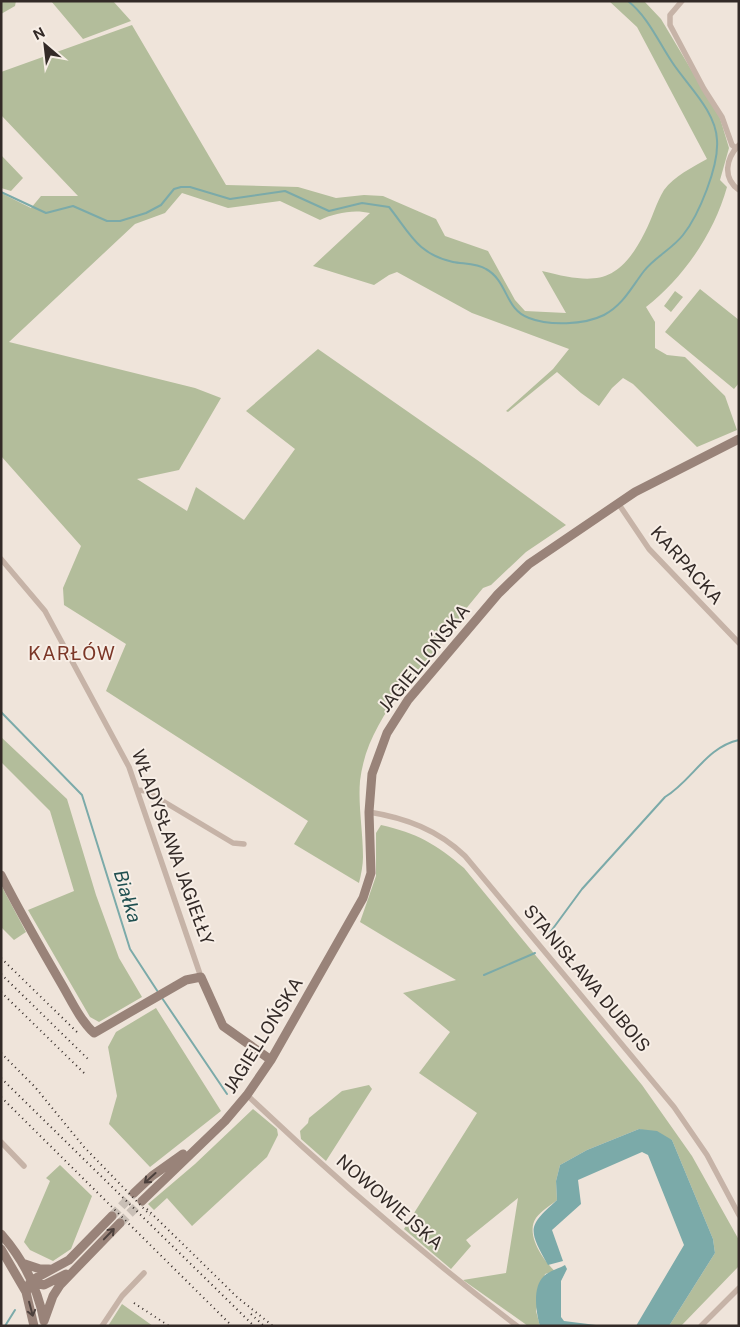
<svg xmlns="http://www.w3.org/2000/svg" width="740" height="1327" viewBox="0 0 740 1327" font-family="'Public Sans',sans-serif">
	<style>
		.green { fill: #b3bd9b }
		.water { fill: #7baaa9 }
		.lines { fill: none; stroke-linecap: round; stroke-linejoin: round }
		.stream { stroke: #7baaa9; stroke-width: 2 }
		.secondary-tunnel { stroke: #c9bfb6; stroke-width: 9; stroke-dasharray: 9 4.5; stroke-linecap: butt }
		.street { stroke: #c6b3a7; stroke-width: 5.5 }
		.secondary { stroke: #998379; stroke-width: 9 }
		.rail { stroke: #332a27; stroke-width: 2; stroke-dasharray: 1 4; stroke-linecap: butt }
		.oneway { stroke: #4c403c }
		.labels { text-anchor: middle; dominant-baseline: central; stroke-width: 4; stroke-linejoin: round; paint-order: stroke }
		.street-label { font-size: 18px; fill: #332a27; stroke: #f7eee6 }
		.neighbourhood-label { font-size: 19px; letter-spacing: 1px; fill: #7b3627; stroke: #f7eee6 }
		.water-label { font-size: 19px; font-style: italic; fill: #205051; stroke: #f7eee6 }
	</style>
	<rect width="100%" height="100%" fill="#efe4da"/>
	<!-- green -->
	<path class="green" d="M 1,1 L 16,1 L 15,6 L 1,14 Z
		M 51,1 L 113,1 L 131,21 L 83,39 Z
		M 609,1 L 644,1 L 661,19 L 720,118 L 729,148 L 720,180 L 727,187 C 714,234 683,278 646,307 L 655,322 L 655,348 L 667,355 L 685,357 L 725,396 L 737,430 L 697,447 L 633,384 L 623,378 L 612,388 L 599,406 L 581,393 L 557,372 L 508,412 L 506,411 L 553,369 L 569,349 L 472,313 L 397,272 L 389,275 L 374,285 L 313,266 L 370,213 C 354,209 334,213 320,220 L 280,201 L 228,208 L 182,193 L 165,213 L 135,224 L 9,342 L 195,388 L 221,398 L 179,470 L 137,479 L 187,511 L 196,487 L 244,520 L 295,449 L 246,411 L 318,349 L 480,462 L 566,525 L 526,552 L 491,585 L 483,588 L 460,616 L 456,627 C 418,672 367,719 360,781 C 358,806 363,831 363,857 C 363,865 361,875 359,883 L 294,844 L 308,821 L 106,691 L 126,644 L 64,605 L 63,588 L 81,546 L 1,456 L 1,193 L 31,208 L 41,196 L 78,196 L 1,115 L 1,72 L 132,25 L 226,185 L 298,187 L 336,198 L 364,195 L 383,196 L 436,219 L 445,236 L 488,251 L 515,300 L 525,311 L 566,313 L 542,271 C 594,284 618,286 645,232 C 652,219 656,203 664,190 C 674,176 693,167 707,159 L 637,27 Z
		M 1,155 L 23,178 L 11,191 L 1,188 Z
		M 700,289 L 739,320 L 739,383 L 734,389 L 665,332 Z
		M 675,291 L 683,297 L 671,312 L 664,306 Z
		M 1,737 L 67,799 L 96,895 L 119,958 L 142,997 L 99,1022 L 90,1017 L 28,910 L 74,891 L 50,811 L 1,762 Z
		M 381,825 C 417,833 436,844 464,868 L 642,1085 L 692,1156 L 739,1240 L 739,1266 L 681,1326 L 669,1326 L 715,1253 L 713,1239 L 672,1140 L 639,1129 L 587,1150 L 560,1165 L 556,1181 L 557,1200 C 551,1205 541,1211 536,1218 C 525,1234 543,1260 555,1271 L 545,1274 L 536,1311 L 540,1326 L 528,1326 L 463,1280 L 506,1273 L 518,1198 L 466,1240 L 471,1246 L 451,1269 L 404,1229 L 477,1113 L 419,1073 L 450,1032 L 403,993 L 456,980 L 360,922 L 376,876 L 376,833 Z
		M 1,885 L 26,932 L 14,940 L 1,927 Z
		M 156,1008 L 221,1111 L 150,1167 L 109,1124 L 117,1096 L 108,1047 L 116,1032 Z
		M 369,1085 L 372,1089 L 326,1161 L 301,1139 L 300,1131 L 308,1123 L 309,1118 L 342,1091 Z
		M 253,1109 L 277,1129 L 278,1135 L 267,1157 L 192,1226 L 167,1198 L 154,1210 L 148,1204 L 195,1164 Z
		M 60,1165 L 92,1196 L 71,1249 L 53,1261 L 30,1250 L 24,1242 L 50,1181 L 46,1178 Z
		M 122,1304 L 153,1326 L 108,1326 Z"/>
	<!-- water -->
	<path class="water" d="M 639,1129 L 657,1131 L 672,1140 L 713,1239 L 715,1253 L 669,1326 L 636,1326 L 684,1245 L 648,1155 L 642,1152 L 578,1180 L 581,1204 L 552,1230 L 563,1261 L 548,1265 C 528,1229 527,1227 557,1200 L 556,1181 L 560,1165 L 587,1150 Z
		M 565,1265 L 567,1269 L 561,1281 L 561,1317 L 564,1321 L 604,1326 L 540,1326 C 536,1312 532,1287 544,1276 C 549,1271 558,1269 565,1265 Z"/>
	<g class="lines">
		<!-- stream -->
		<path class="stream" d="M 1,192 L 46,213 L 73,206 L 107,221 L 120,221 L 146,213 L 161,205 L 174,189 L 181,187 L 190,187 L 230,199 L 285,191 L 329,211 L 362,203 L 389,207 C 410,233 417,254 453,262 C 463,264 477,263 486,269 C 508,281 505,310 529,318 C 549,326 584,325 604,315 C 623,305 631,288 644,271 C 655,257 672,249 683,235 C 699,215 719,166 717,140 C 716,111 687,85 672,62 C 658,41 648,17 628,1
			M 1,712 L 82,795 L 130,949 L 158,992
			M 546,938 L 582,889 L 665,797 C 692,781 706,747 739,740
			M 484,975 L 535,953
			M 162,998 L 227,1094
			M 5,1326 L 15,1310"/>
		<!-- secondary-tunnel -->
		<path class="secondary-tunnel" d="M 112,1216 L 134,1193
			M 120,1223 L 142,1201"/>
		<!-- street -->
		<path class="street" d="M 682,1 L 670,15 L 670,25 L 704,89 L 722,117 L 732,145 L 736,148
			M 739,145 C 726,158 722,178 739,190
			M 618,503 L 649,549 L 739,643
			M 1,559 L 45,611 L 129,767 L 201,977
			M 137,790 L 146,791 L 233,843 L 244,844
			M 369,812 C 406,818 438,830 465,856 L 674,1107 L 707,1155 L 739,1215
			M 247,1095 C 332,1176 424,1255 517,1326
			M 1,1142 L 24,1166
			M 102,1326 L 122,1296 L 144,1273
			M 701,1326 L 739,1288"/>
		<!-- secondary -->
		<path class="secondary" d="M 1,875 C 20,912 40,947 61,983 C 71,1000 80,1020 94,1033 L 186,980 L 201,977 L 223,1026 L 271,1060
			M 134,1193 L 152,1176 L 183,1154
			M 142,1201 L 225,1121 L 247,1095 L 271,1060 L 363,898 L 371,873 L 369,812 L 372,774 L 387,733 L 408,700 L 498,594 L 529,564 L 635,492 L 739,439
			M 1,1234 C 23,1259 38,1289 44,1321
			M 1,1249 L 26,1292 L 34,1326
			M 22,1263 L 40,1269 L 49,1269
			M 30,1282 L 44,1285 L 66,1274
			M 26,1292 L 36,1278 L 69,1260 L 112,1216
			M 44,1321 L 53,1296 L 60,1285 L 120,1223"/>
		<!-- rail -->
		<path class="rail" d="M 1,958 L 78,1033
			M 1,974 L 89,1060
			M 1,992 L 84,1073
			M 1,1053 L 35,1087 L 84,1147 L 150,1215
			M 1,1078 L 254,1326
			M 1,1097 L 232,1326
			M 147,1209 L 237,1297 L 273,1326
			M 134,1303 L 169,1326
			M 251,1314 L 264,1326"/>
	</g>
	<!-- one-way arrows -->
	<defs><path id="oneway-shaft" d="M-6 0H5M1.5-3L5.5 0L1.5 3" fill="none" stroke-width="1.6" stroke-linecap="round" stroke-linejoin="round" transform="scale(1.25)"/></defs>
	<g class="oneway">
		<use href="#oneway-shaft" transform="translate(150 1178) rotate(138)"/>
		<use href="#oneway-shaft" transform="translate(109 1234) rotate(-46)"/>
		<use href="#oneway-shaft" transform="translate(31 1309) rotate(75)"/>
	</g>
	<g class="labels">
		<!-- street labels -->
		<g class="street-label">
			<text transform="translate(687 565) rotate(48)">KARPACKA</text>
			<text transform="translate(424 658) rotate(-51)">JAGIELLOŃSKA</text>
			<text transform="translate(173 847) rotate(70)">WŁADYSŁAWA JAGIEŁŁY</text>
			<text transform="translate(587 978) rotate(50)">STANISŁAWA DUBOIS</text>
			<text transform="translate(263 1035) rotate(-58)">JAGIELLOŃSKA</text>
			<text transform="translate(390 1202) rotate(41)">NOWOWIEJSKA</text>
		</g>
		<!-- neighbourhood labels -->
		<g class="neighbourhood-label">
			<text x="72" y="653">KARŁÓW</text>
		</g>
		<!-- water labels -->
		<g class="water-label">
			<text transform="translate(128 896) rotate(73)">Białka</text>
		</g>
	</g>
	<!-- border -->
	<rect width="740" height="1327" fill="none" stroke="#332a27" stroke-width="5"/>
	<!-- north arrow -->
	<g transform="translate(45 45) rotate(332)" stroke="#f7eee6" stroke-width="4" paint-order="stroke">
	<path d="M0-4L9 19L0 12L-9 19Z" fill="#332a27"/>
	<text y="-8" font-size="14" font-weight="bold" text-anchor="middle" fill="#332a27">N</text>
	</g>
</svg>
